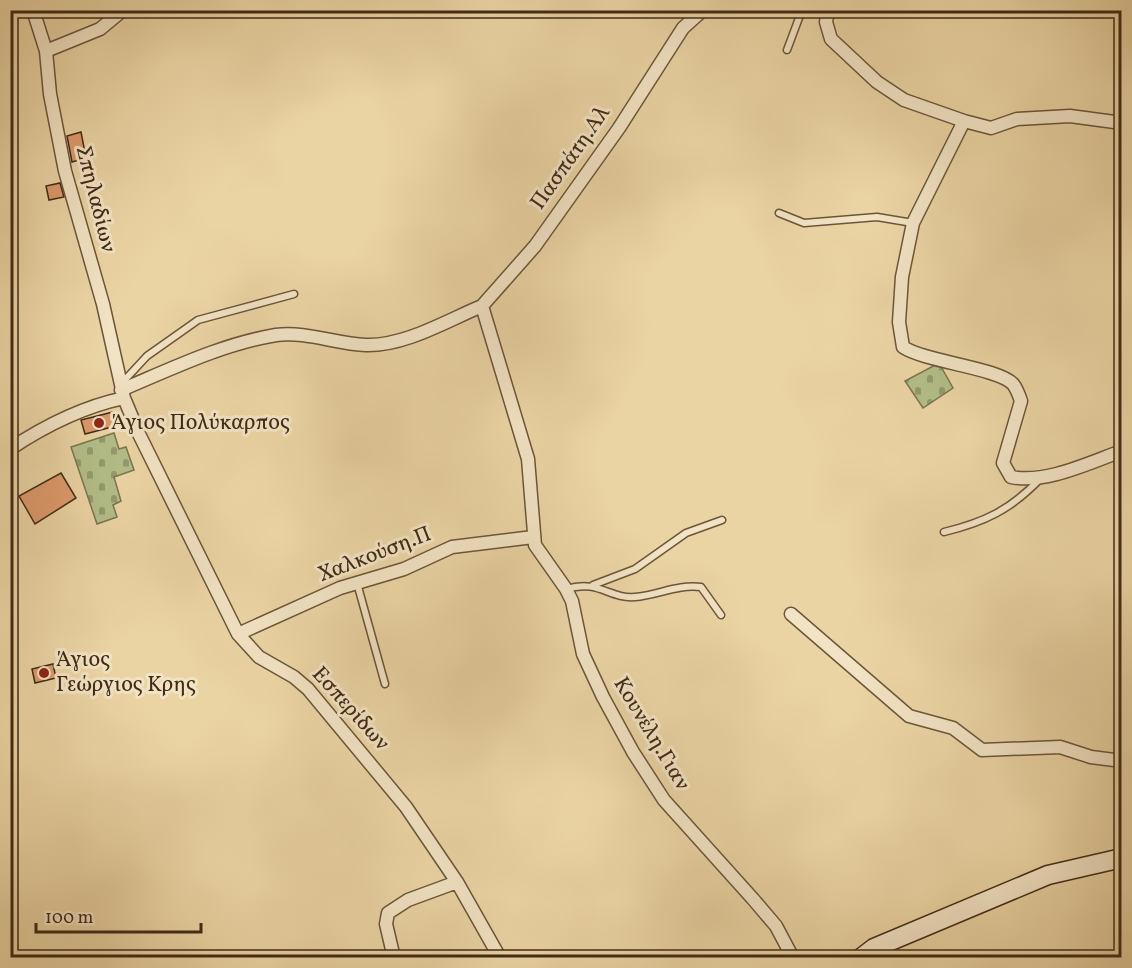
<svg xmlns="http://www.w3.org/2000/svg" width="1132" height="968" viewBox="0 0 1132 968" font-family="Vollkorn,serif">
	<style>
		.cemetery { fill: url(#cemetery-stones); stroke: #7a7450; stroke-width: 1.5 }
		.building { fill: #de9a6c; stroke: #402b17; stroke-width: 1.5 }
		.lines { fill: none; stroke-linecap: round; stroke-linejoin: round }
		.service-casing { stroke: #6b553a; stroke-width: 9 }
		.minor-casing { stroke: #6b553a; stroke-width: 15 }
		.secondary-casing { stroke: #402b17; stroke-width: 21 }
		.service { stroke: #f2e3c4; stroke-width: 6 }
		.minor { stroke: #f2e3c4; stroke-width: 12 }
		.secondary { stroke: #f2e3c4; stroke-width: 18 }
		.poi-dot { fill: #8f2418; stroke: #f2e3c4; stroke-width: 2 }
		.labels { text-anchor: middle; dominant-baseline: central; stroke-width: 6; stroke-linejoin: round; paint-order: stroke }
		.street-label { font-size: 22px; fill: #402b17; stroke: #f2e3c4 }
		.poi-label { font-size: 22px; fill: #402b17; stroke: #f2e3c4; text-anchor: start }
	</style>
	<defs>
		<pattern id="cemetery-stones" width="16" height="16" patternUnits="userSpaceOnUse" patternTransform="scale(1.5)"><rect width="16" height="16" fill="#b3be89"/><path d="M2 7V4a2 2 0 0 1 4 0v3zM10 15v-3a2 2 0 0 1 4 0v3z" fill="#939b6f"/></pattern>
	</defs>
	<rect width="100%" height="100%" fill="#ebd4a4"/>
	<filter id="stains"><feTurbulence type="fractalNoise" baseFrequency=".00333" numOctaves="4"/><feColorMatrix values="0 0 0 0 .2 0 0 0 0 .09 0 0 0 0 .02 0 0 0 .5 -.17"/></filter>
	<radialGradient id="worn" r=".72"><stop offset=".6" stop-color="#630" stop-opacity="0"/><stop offset="1" stop-color="#630" stop-opacity=".3"/></radialGradient>
	<!-- cemetery -->
	<path class="cemetery" d="M 939,363 L 953,388 L 923,408 L 905,381 Z
		M 114,433 L 119,449 L 126,447 L 134,470 L 114,477 L 121,501 L 113,505 L 117,517 L 97,524 L 71,447 Z"/>
	<!-- building -->
	<path class="building" d="M 81,132 L 86,158 L 72,162 L 67,136 Z
		M 60,183 L 64,197 L 49,200 L 46,186 Z
		M 113,412 L 116,426 L 85,434 L 81,420 Z
		M 61,473 L 76,498 L 35,524 L 19,496 Z
		M 53,664 L 56,678 L 35,683 L 32,669 Z"/>
	<g class="lines">
		<!-- service casing -->
		<g class="service-casing">
			<path id="service" d="M 787,50 L 802,10
				M 779,213 L 804,223 L 877,217 L 913,223
				M 121,384 L 147,356 L 198,320 L 294,294
				M 944,532 C 985,522 1010,510 1040,479
				M 357,583 L 385,684
				M 593,585 L 635,569 L 686,533 L 722,520
				M 566,589 C 599,579 609,599 635,597 C 658,595 678,584 701,587 L 721,615"/>
		</g>
		<!-- minor casing -->
		<g class="minor-casing">
			<path id="minor" d="M 33,10 L 46,51 L 50,94 L 65,171 L 103,304 L 124,398 L 139,434 L 238,634 L 259,657 L 294,677 L 308,689 L 406,807 L 457,882 L 500,958
				M 703,10 L 683,28 L 619,128 L 535,246 L 482,306 L 528,459 L 535,545 L 566,589 L 572,601 L 583,654 L 603,697 L 633,752 L 664,800 L 753,899 L 776,926 L 793,958
				M 828,10 L 826,22 L 831,39 L 877,82 L 904,100 L 964,121 L 913,223 L 902,277 L 899,322 L 903,347 C 926,362 998,368 1013,384 C 1017,389 1019,395 1021,401 L 1003,463 L 1011,477 C 1046,484 1088,463 1122,451
				M 46,51 L 100,29 L 123,10
				M 964,121 L 991,128 L 1017,119 L 1070,116 L 1122,123
				M 121,390 C 171,369 222,344 276,335 C 306,331 336,344 366,345 C 405,346 446,321 482,306
				M 10,449 C 46,425 82,407 124,398
				M 791,614 L 909,716 L 953,728 L 982,750 L 1060,747 L 1091,757 L 1122,761
				M 238,634 L 340,588 L 404,569 L 452,547 L 533,537
				M 394,958 L 386,924 L 388,913 L 408,900 L 457,882"/>
		</g>
		<!-- secondary casing -->
		<g class="secondary-casing">
			<path id="secondary" d="M 861,958 L 874,948 L 1048,875 L 1122,858"/>
		</g>
		<!-- service -->
		<use href="#service" class="service"/>
		<!-- minor -->
		<use href="#minor" class="minor"/>
		<!-- secondary -->
		<use href="#secondary" class="secondary"/>
	</g>
	<!-- markers -->
	<g class="poi-dot">
		<circle cx="99" cy="423" r="6"/>
		<circle cx="44" cy="673" r="6"/>
	</g>
	<g class="labels">
		<!-- street labels -->
		<g class="street-label">
			<text transform="translate(571 158) rotate(-55)">Πασπάτη.Αλ</text>
			<text transform="translate(95 199) rotate(76)">Σπηλαδίων</text>
			<text transform="translate(375 555) rotate(-21)">Χαλκούση.Π</text>
			<text transform="translate(350 709) rotate(48)">Εσπερίδων</text>
			<text transform="translate(651 734) rotate(59)">Κουνέλη.Γιαν</text>
		</g>
		<!-- poi labels -->
		<g class="poi-label">
			<text x="111" y="423">Άγιος Πολύκαρπος</text>
			<text x="56" y="660">Άγιος<tspan x="56" dy="25">Γεώργιος Κρης</tspan></text>
		</g>
	</g>
	<!-- margin -->
	<rect width="1132" height="968" fill="none" stroke="#ebd4a4" stroke-width="36"/>
	<rect x="12" y="12" width="1108" height="944" fill="none" stroke="#402b17" stroke-width="3"/>
	<rect x="18" y="18" width="1096" height="932" fill="none" stroke="#402b17" stroke-width="1.5"/>
	<!-- scale -->
	<path d="M36 923v9h165v-9" fill="none" stroke="#402b17" stroke-width="3"/>
	<text x="45" y="923" font-size="18" fill="#402b17" stroke="#f2e3c4" stroke-width="4.5" paint-order="stroke">100 m</text>
	<rect width="100%" height="100%" filter="url(#stains)"/>
	<rect width="100%" height="100%" fill="url(#worn)"/>
</svg>
